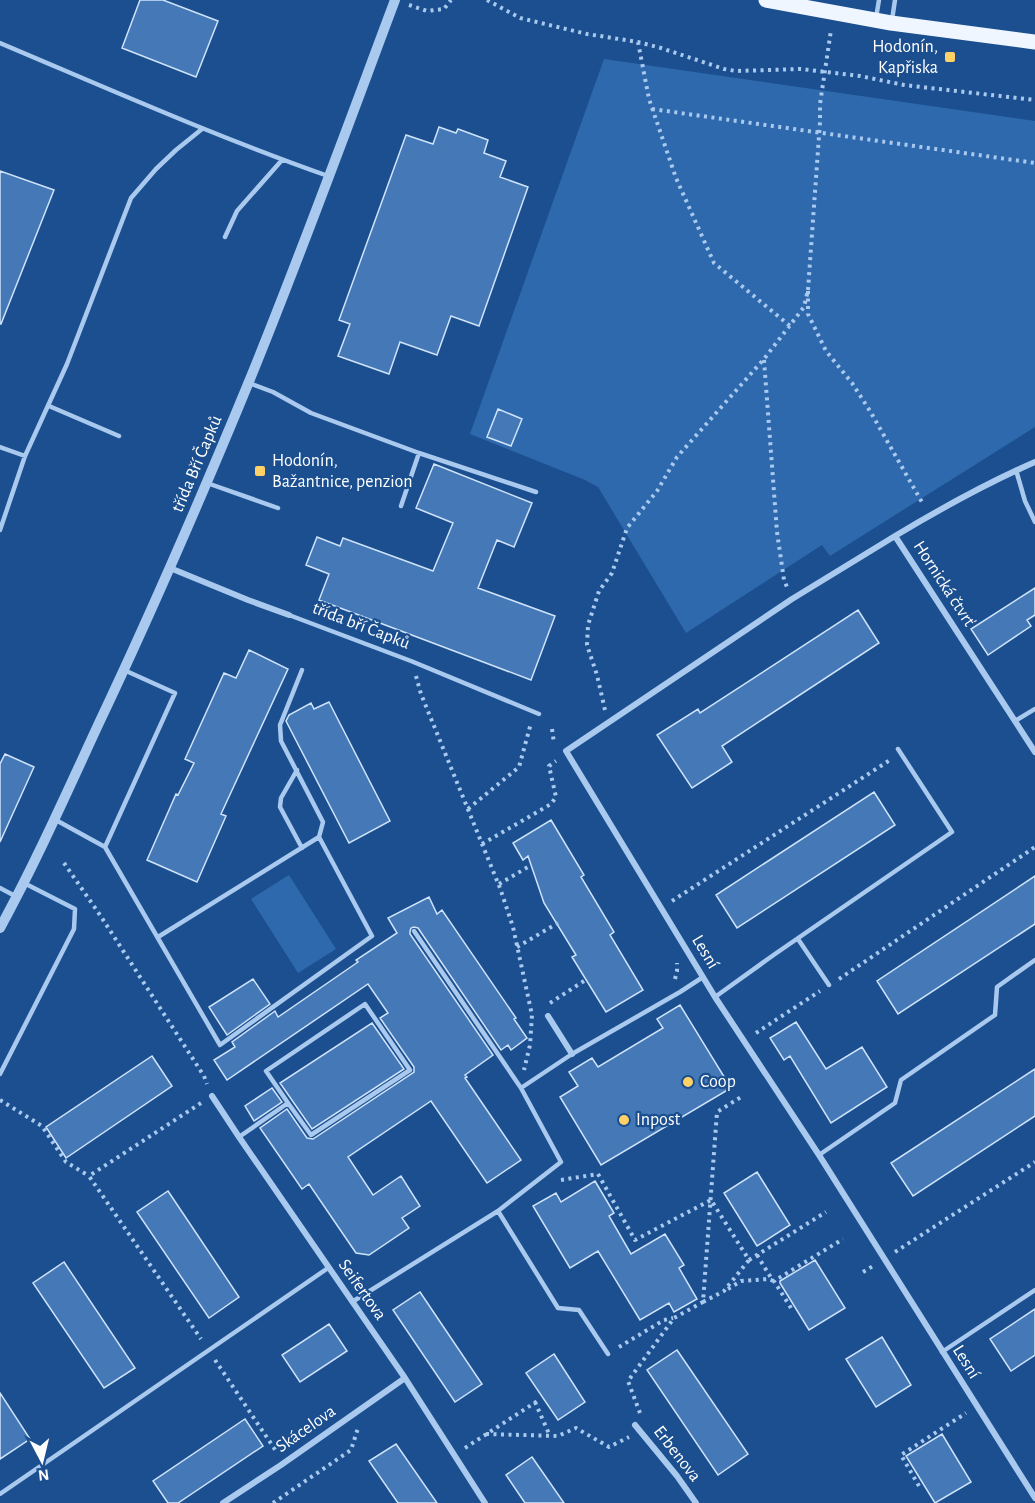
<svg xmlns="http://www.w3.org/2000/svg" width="1035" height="1503" viewBox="0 0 1035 1503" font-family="'Alegreya Sans',sans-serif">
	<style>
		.green { fill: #2e69ad }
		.building { fill: #4478b7; stroke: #cfe3fa; stroke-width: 1.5 }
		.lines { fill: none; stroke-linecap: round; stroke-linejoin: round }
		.path { stroke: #a9c9ee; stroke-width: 4; stroke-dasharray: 3 4.5; stroke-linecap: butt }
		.service { stroke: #a9c9ee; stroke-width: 4.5 }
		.minor { stroke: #a9c9ee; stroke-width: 6 }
		.tertiary { stroke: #a9c9ee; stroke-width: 10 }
		.primary { stroke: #f0f6ff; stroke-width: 15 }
		.poi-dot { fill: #ffd166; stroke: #1b4f8f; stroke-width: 2 }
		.labels { text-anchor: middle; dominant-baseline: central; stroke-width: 4.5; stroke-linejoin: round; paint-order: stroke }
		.poi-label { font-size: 18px; fill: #fff; stroke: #1b4f8f; text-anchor: start }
		.street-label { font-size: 18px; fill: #fff; stroke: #1b4f8f }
	</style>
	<rect width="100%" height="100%" fill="#1b4f8f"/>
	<!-- green -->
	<path class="green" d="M 604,59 L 1035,121 L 1035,427 L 830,556 L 822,545 L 686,633 L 598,487 L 585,480 L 470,434 Z
		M 289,875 L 336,949 L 298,973 L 251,899 Z"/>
	<!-- building -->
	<path class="building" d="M 140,0 L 163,0 L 218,21 L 196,77 L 122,48 Z
		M 439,127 L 456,133 L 458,129 L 488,140 L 484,153 L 506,161 L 500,177 L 528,187 L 479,326 L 451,316 L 437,355 L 400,342 L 389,374 L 338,356 L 350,324 L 339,320 L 406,135 L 433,144 Z
		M 0,171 L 54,190 L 1,324 L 0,324 Z
		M 498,409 L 522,419 L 511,446 L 487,437 Z
		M 434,464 L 532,503 L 514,547 L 497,540 L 478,588 L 555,616 L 531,680 L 319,600 L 329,574 L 306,565 L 317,537 L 340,546 L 343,538 L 433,571 L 453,523 L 416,508 Z
		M 1035,588 L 1035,615 L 1027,620 L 1031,626 L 988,655 L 971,629 Z
		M 858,610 L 879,643 L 722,746 L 732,762 L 692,788 L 657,735 L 698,709 L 700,713 Z
		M 249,650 L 288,669 L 221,814 L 226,816 L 197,882 L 147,860 L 176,794 L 178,795 L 194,763 L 185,759 L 224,673 L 236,678 Z
		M 329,702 L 390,821 L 349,843 L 286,721 L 289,715 L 311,703 L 314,709 Z
		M 5,754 L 34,767 L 0,842 L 0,764 Z
		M 874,792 L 895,825 L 737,928 L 716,895 Z
		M 551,820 L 584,875 L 581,877 L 614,932 L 610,935 L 643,990 L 606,1012 L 572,957 L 576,955 L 544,903 L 528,856 L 523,860 L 513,843 Z
		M 1035,876 L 1035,924 L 898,1014 L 877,981 Z
		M 429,897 L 437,914 L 442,910 L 516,1018 L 514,1019 L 527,1038 L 511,1050 L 508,1045 L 501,1050 L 418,928 L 414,927 L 411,928 L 410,931 L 410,934 L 493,1055 L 465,1075 L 467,1077 L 465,1078 L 521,1160 L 487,1183 L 431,1101 L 348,1157 L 373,1195 L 401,1176 L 420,1206 L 402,1218 L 409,1228 L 369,1255 L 356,1253 L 309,1184 L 302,1189 L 260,1128 L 287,1109 L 307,1138 L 313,1139 L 414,1072 L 414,1067 L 380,1018 L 388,1013 L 368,984 L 227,1080 L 214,1060 L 235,1047 L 232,1042 L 275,1011 L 278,1017 L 358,962 L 356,960 L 397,933 L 388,918 Z
		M 253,979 L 270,1004 L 227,1035 L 209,1007 Z
		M 680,1005 L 731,1088 L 601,1165 L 560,1097 L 578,1086 L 569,1072 L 592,1058 L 598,1067 L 663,1028 L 657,1019 Z
		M 796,1022 L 826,1069 L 862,1047 L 887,1087 L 831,1123 L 790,1056 L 784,1060 L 770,1038 Z
		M 372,1023 L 404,1069 L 312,1129 L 280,1083 Z
		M 152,1056 L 172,1086 L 66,1158 L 46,1127 Z
		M 1035,1069 L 1035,1116 L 913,1196 L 891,1163 Z
		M 272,1088 L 282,1102 L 254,1121 L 245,1106 Z
		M 757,1172 L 790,1225 L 757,1246 L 724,1193 Z
		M 595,1181 L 614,1213 L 609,1216 L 631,1254 L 665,1234 L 684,1265 L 679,1268 L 697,1299 L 674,1312 L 669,1303 L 640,1320 L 598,1251 L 570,1268 L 533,1206 L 556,1193 L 561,1202 Z
		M 168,1191 L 239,1297 L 209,1318 L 137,1212 Z
		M 815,1260 L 845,1308 L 809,1330 L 780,1283 L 780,1281 Z
		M 64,1262 L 135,1368 L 104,1388 L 33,1283 Z
		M 420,1292 L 482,1384 L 455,1402 L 393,1310 Z
		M 1035,1309 L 1035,1355 L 1011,1371 L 990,1339 Z
		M 329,1324 L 347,1351 L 300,1382 L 282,1355 Z
		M 882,1337 L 911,1385 L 876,1407 L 846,1359 Z
		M 677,1350 L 748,1454 L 718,1475 L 647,1370 Z
		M 554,1354 L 585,1402 L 558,1420 L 526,1373 Z
		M 0,1393 L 30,1439 L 0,1459 Z
		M 245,1419 L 263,1446 L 178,1503 L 168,1503 L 153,1481 Z
		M 942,1434 L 971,1482 L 935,1503 L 906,1456 Z
		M 396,1444 L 437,1503 L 398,1503 L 369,1461 Z
		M 532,1457 L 564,1503 L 525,1503 L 506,1475 Z"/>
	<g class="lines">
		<!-- path -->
		<path class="path" d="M 487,0 L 520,18 L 587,34 L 638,42 L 661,48 L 724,69 L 736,71 L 801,69 L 860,76 L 904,85 L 1035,100
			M 409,5 L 427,11 L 444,9 L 451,0
			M 638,42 L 649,99 L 676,178 L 714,263 L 790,326
			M 652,109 L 1035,163
			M 808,290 L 820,122 L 820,104 L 831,30
			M 764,360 L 777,532 L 784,580 L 787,587
			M 416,676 L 421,694 L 500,888 L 513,927 L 532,1015 L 530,1045 L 524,1070
			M 605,710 L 597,675 L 587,645 L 588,625 L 599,591 L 612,573 L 627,528 L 657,491 L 677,457 L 764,359 L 804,307 L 808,290 L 808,314 L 826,351 L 852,383 L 870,411 L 923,504
			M 552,729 L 554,743
			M 468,809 L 519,767 L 531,723
			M 482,844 L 551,804 L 556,797 L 549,766 L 556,761
			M 64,863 L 100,915 L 204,1076 L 207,1084
			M 499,884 L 528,867
			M 672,901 L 890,760
			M 517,947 L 558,923
			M 675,979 L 677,971 L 677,963
			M 839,979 L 1035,847
			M 550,1003 L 587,979
			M 756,1033 L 820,991
			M 0,1100 L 42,1126 L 66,1162 L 89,1176
			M 201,1103 L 89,1176 L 201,1339
			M 561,1180 L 598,1174 L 635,1240 L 711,1200 L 749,1260 L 826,1212
			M 895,1252 L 1035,1162
			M 757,1255 L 773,1281
			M 863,1272 L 873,1266
			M 728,1289 L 741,1281 L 768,1279 L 774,1281
			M 703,1302 L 724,1291 L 749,1260
			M 791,1308 L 774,1281 L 843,1239
			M 619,1347 L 664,1320 L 673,1318
			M 215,1360 L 276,1451
			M 535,1402 L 550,1436
			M 640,1413 L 628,1381 L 674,1318 L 703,1302 L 717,1112 L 741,1097
			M 486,1434 L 558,1436 L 576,1428 L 609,1447 L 629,1437
			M 465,1448 L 539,1400
			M 919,1486 L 901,1455 L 966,1413
			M 273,1503 L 351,1450 L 358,1428"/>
		<!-- service -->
		<path class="service" d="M 876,18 L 879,0
			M 892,20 L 895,0
			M 0,43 C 109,89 217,137 328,176
			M 225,237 L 237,211 L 282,160
			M 249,383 L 273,392 L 311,413 L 419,453 L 536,492
			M 49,406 L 119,436
			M 0,447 L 25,456 L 67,364 L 131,198 L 156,169 L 176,150 L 202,129
			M 1016,470 L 1025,501 L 1035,522
			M 207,483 L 278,508
			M 401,506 L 419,453
			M 0,530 L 25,456
			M 289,615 L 411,661 L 539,714
			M 302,670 L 280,725 L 281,741 L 323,822 L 319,837
			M 1015,721 L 1035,709
			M 297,770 L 281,798 L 280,807 L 302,848
			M 54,819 L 105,847 L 220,1045 L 372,936 L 319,837 L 158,937
			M 105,847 L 175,693 L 124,670
			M 0,888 L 17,897
			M 414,931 L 521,1088
			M 798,939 L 829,985
			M 715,997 L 775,954 L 952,832 L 898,749
			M 0,1074 L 74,929 L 75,909 L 24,883
			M 239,1137 L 288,1103 L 311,1135 L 410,1070 L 365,1004 L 266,1071 L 288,1103
			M 819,1155 L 895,1103 L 901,1080 L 995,1015 L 997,987 L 1035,960
			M 498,1211 L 558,1308 L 579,1310 L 608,1354
			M 352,1302 L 498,1211 L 561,1162 L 521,1088 L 572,1054 L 680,992 L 703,977
			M 942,1352 L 1035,1290
			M 0,1494 L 328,1268"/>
		<!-- minor -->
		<path class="minor" d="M 1035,462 C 987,483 940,509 895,536 L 1035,752
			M 895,536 L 792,599 L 566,751 L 715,997 L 819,1155 L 1035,1498
			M 170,568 L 248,600 L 289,615
			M 548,1016 L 572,1054
			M 212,1096 L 239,1137 L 405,1378 L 485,1503
			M 635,1425 L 677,1476 L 696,1503
			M 223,1503 L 281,1465 L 405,1378"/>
		<!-- tertiary -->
		<path class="tertiary" d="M 0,928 C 36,862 67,792 99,723 C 152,611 201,498 248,384 C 300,257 347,128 395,0"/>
		<!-- primary -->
		<path class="primary" d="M 766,0 L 891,23 L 1035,42"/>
	</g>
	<!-- markers -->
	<g class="poi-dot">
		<rect x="944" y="51" width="12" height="12" rx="3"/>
		<rect x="254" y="465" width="12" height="12" rx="3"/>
		<circle cx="688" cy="1082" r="6"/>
		<circle cx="624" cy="1120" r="6"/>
	</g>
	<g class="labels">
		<!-- poi labels -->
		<g class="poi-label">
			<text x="938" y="47" text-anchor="end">Hodonín,<tspan x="938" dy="21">Kapřiska</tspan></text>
			<text x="272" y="461">Hodonín,<tspan x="272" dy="21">Bažantnice, penzion</tspan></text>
			<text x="700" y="1082">Coop</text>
			<text x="636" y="1120">Inpost</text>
		</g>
		<!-- street labels -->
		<g class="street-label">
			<text transform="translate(197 464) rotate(-67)">třída Bří Čapků</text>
			<text transform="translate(944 584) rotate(57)">Hornická čtvrť</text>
			<text transform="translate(361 626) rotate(21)">třída bří Čapků</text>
			<text transform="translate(705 952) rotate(59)">Lesní</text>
			<text transform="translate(362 1290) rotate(55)">Seifertova</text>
			<text transform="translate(966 1362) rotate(58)">Lesní</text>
			<text transform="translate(306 1429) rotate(-35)">Skácelova</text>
			<text transform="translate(677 1454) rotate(52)">Erbenova</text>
		</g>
	</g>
	<!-- north arrow -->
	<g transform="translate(42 1461) rotate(173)" stroke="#1b4f8f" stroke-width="4.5" paint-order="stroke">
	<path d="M0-4.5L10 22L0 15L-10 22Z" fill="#ffffff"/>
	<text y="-9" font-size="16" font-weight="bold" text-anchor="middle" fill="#ffffff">N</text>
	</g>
</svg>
